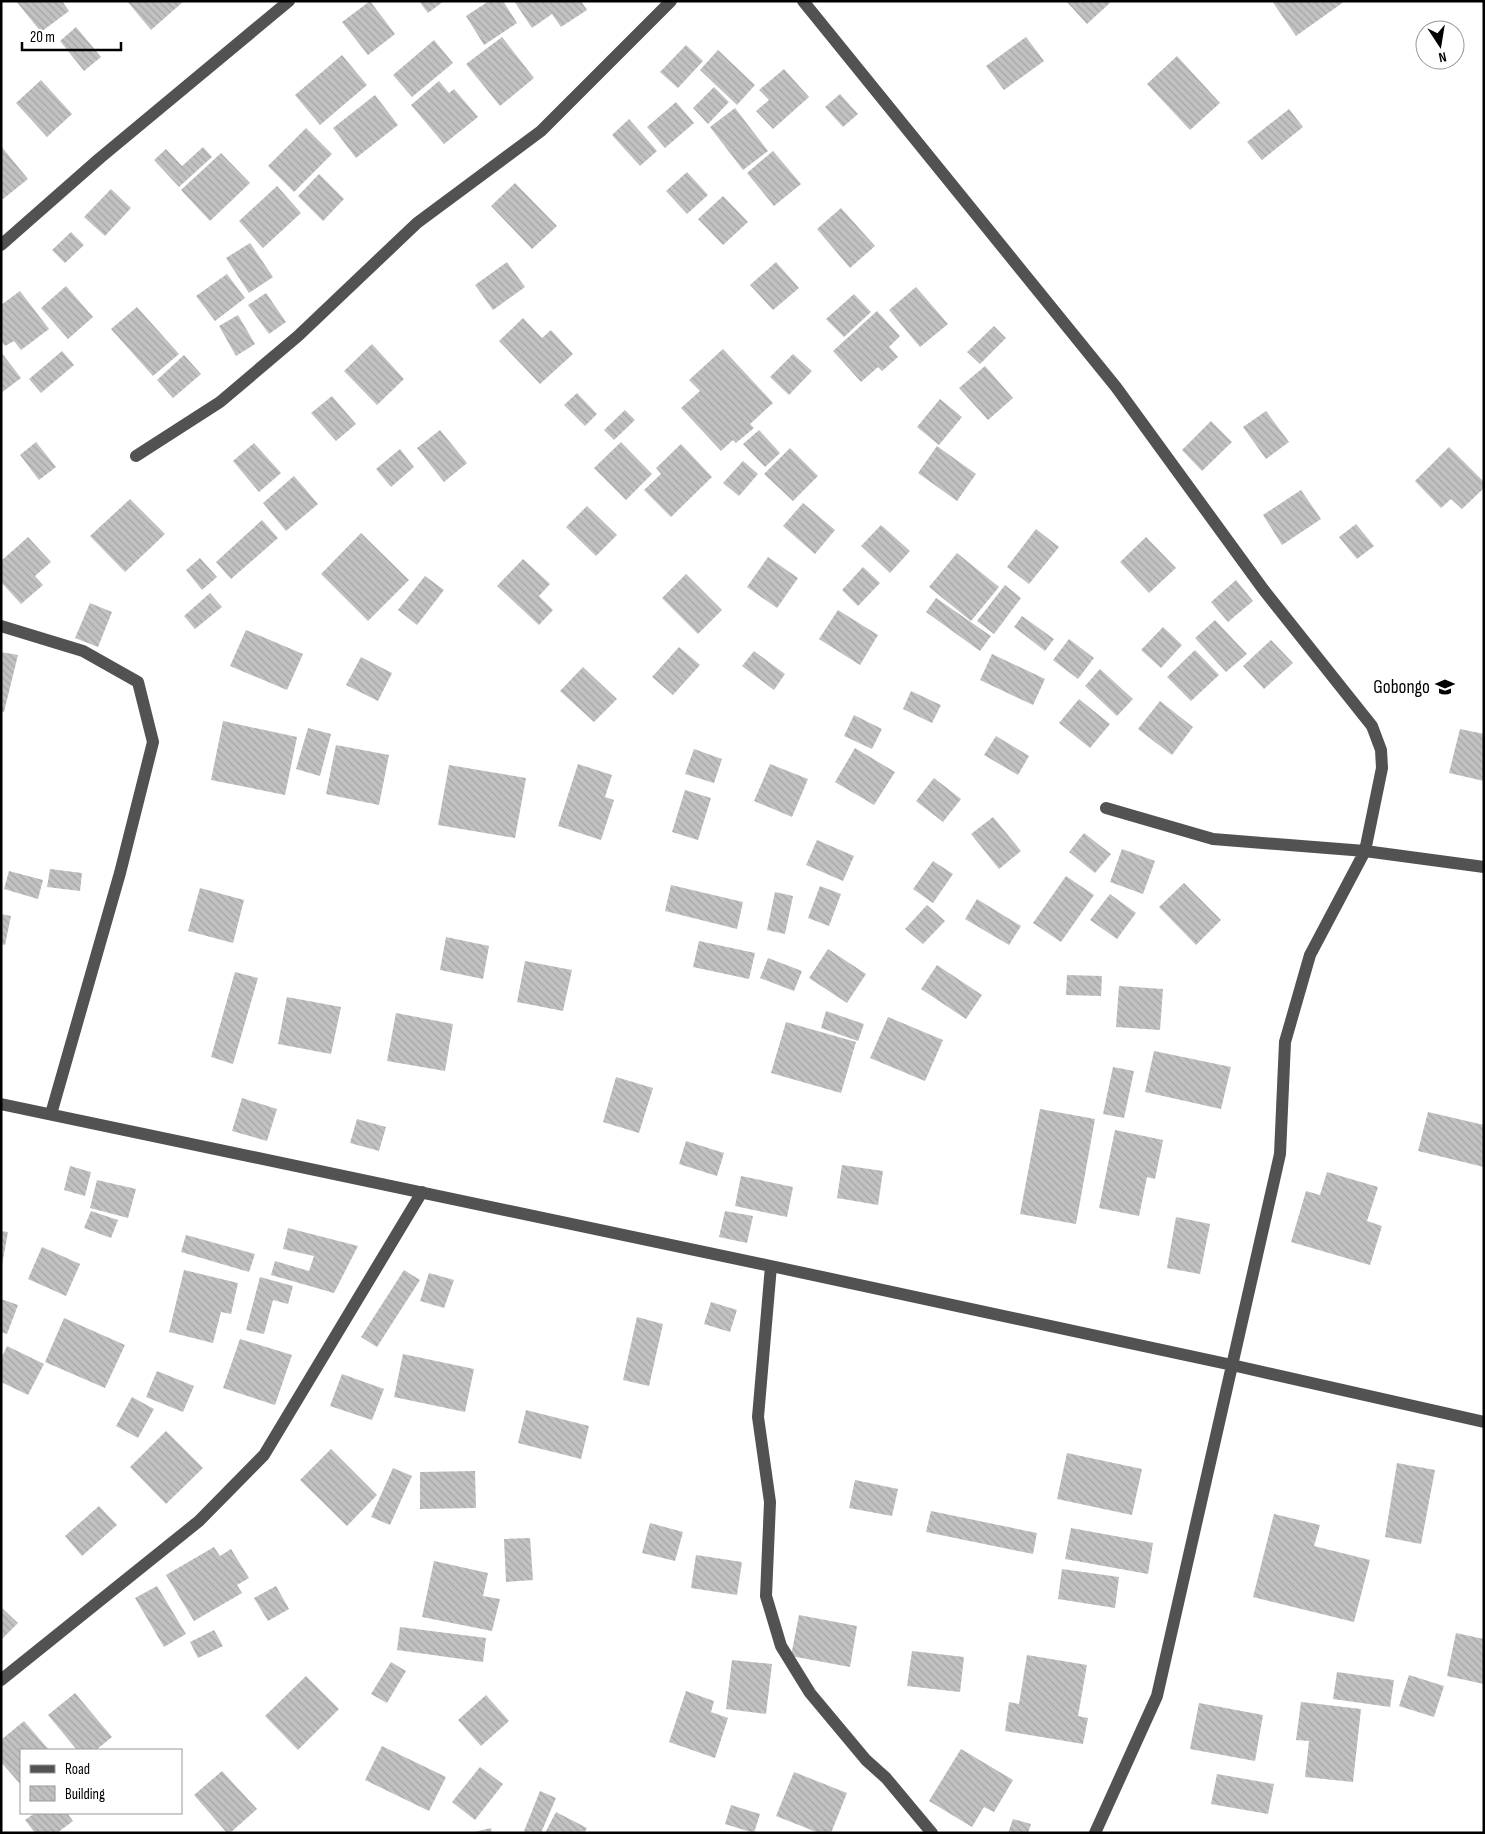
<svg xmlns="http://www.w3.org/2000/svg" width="1485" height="1834" viewBox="0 0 1485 1834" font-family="'Sofia Sans Condensed',sans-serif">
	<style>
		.building { fill: url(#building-back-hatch) }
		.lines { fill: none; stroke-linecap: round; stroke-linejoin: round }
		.minor { stroke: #525252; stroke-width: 12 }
		.labels { text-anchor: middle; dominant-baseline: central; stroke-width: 5; stroke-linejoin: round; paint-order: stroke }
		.poi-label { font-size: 19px; fill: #000; stroke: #fff; text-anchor: end }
	</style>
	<defs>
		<pattern id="building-back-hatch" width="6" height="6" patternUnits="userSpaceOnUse" patternTransform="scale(1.25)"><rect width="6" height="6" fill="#c2c2c2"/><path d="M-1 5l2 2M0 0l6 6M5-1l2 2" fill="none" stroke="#a5a5a5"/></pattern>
	</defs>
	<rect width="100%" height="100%" fill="#fff"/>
	<!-- building -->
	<path class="building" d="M 16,1 L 62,1 L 69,11 L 41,32 Z
		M 127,1 L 184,1 L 151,30 Z
		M 370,1 L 395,34 L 368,55 L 342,22 Z
		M 419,1 L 444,1 L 428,13 Z
		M 489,1 L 503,1 L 517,23 L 484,45 L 466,16 Z
		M 514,1 L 581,1 L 587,10 L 561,27 L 552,14 L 532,28 Z
		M 1066,1 L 1112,1 L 1087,24 Z
		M 1272,1 L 1345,1 L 1296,36 Z
		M 76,27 L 101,57 L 84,71 L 60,41 Z
		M 502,37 L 534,78 L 500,106 L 466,64 Z
		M 1026,37 L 1044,61 L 1004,90 L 986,66 Z
		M 434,40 L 453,63 L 412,97 L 393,75 Z
		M 686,45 L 703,61 L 678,88 L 660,72 Z
		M 718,50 L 755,85 L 737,105 L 700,70 Z
		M 342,55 L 367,85 L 320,125 L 295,95 Z
		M 1177,56 L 1220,103 L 1190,130 L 1147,84 Z
		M 784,69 L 809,97 L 773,129 L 756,111 L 769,100 L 759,90 Z
		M 41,80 L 72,114 L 47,137 L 16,103 Z
		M 439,81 L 449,93 L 454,89 L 478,117 L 444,144 L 411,105 Z
		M 714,87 L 729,102 L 708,124 L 693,108 Z
		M 840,94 L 858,114 L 843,127 L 825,107 Z
		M 375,95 L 398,125 L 356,158 L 333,128 Z
		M 676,102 L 694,123 L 665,148 L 647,127 Z
		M 735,108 L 768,151 L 743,170 L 710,127 Z
		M 1289,109 L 1303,127 L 1262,160 L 1247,142 Z
		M 629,119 L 657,151 L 640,166 L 612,135 Z
		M 306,128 L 332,154 L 294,192 L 268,166 Z
		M 1,146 L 28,179 L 3,199 L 1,198 Z
		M 203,147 L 212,157 L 179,187 L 154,160 L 166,149 L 182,166 Z
		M 773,151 L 801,184 L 774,206 L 747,173 Z
		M 221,153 L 250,183 L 210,221 L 181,190 Z
		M 687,172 L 708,195 L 687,214 L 666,191 Z
		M 319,174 L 344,199 L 323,221 L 298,196 Z
		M 515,183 L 557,226 L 532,249 L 491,206 Z
		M 277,186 L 301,213 L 263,248 L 239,221 Z
		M 111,189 L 131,208 L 105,236 L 84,217 Z
		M 723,196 L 748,222 L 723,245 L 698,219 Z
		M 841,208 L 875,246 L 850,268 L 817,229 Z
		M 71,232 L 84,245 L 65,263 L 52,250 Z
		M 250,243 L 273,277 L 249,293 L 226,258 Z
		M 507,262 L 525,287 L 493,310 L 475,285 Z
		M 776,262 L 799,288 L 773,310 L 750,285 Z
		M 227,274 L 245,298 L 215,321 L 196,296 Z
		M 66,286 L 93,317 L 68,339 L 41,308 Z
		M 916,287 L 948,324 L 920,347 L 889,310 Z
		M 20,291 L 49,329 L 21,350 L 14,341 L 5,346 L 1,341 L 1,305 Z
		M 266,293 L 286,322 L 269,334 L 248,305 Z
		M 854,294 L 871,312 L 844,337 L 826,319 Z
		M 137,307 L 179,354 L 153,376 L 111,329 Z
		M 877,311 L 900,336 L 889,347 L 898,357 L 882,371 L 878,367 L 861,382 L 833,351 Z
		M 238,315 L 255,344 L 236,356 L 219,326 Z
		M 523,318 L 542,338 L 551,330 L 573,354 L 540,384 L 499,341 Z
		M 994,326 L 1006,338 L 980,364 L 967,352 Z
		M 372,344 L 404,379 L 377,405 L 344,371 Z
		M 723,349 L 773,403 L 750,424 L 754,428 L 736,443 L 733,440 L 721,451 L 681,408 L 700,391 L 689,380 Z
		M 62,351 L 74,365 L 41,393 L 29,379 Z
		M 1,352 L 21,378 L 1,393 Z
		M 793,354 L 812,371 L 789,395 L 770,377 Z
		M 184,355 L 201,374 L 173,398 L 157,380 Z
		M 985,366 L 1013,398 L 988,420 L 959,388 Z
		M 577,393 L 597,414 L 585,426 L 564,405 Z
		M 332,396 L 356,424 L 336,441 L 311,413 Z
		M 940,399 L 962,417 L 939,445 L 917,427 Z
		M 625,410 L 635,420 L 614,440 L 604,430 Z
		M 1266,411 L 1289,442 L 1266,459 L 1243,427 Z
		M 1211,421 L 1232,442 L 1202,471 L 1182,450 Z
		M 440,430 L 467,463 L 444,482 L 417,448 Z
		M 759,430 L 780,453 L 765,467 L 743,444 Z
		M 36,442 L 56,467 L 39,480 L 20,455 Z
		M 621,442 L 652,474 L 626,500 L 594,468 Z
		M 254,443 L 281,473 L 259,492 L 233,461 Z
		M 681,444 L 712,477 L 671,517 L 644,490 L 661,474 L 656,468 Z
		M 937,446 L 976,474 L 957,501 L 918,473 Z
		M 1449,447 L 1484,482 L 1484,488 L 1462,509 L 1451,499 L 1441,508 L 1415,481 Z
		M 790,448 L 818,476 L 793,501 L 764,474 Z
		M 400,449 L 414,467 L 391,487 L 376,469 Z
		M 743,461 L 758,474 L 739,496 L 723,483 Z
		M 294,476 L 318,504 L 286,531 L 263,503 Z
		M 1301,490 L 1321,519 L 1282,545 L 1263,515 Z
		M 130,499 L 165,534 L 125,572 L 90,536 Z
		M 803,503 L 835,530 L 815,554 L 783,526 Z
		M 587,506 L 617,535 L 596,556 L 566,527 Z
		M 262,520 L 278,538 L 231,579 L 216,562 Z
		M 1356,524 L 1374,546 L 1357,559 L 1339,537 Z
		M 881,525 L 910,551 L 890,573 L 861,546 Z
		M 1036,529 L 1059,547 L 1029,584 L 1007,567 Z
		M 361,533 L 409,580 L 368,621 L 321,574 Z
		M 28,537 L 51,562 L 35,576 L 43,585 L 21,604 L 1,582 L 1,561 Z
		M 1146,537 L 1176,568 L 1149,593 L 1120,562 Z
		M 957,553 L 999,587 L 971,621 L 929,587 Z
		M 768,557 L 798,578 L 777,608 L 747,587 Z
		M 200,558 L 217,577 L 202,590 L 186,570 Z
		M 523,559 L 550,584 L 539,596 L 553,610 L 539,625 L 497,586 Z
		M 863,567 L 880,583 L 858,606 L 842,590 Z
		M 686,574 L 722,610 L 698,634 L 662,598 Z
		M 425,576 L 444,590 L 417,625 L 398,610 Z
		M 1236,580 L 1253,601 L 1228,622 L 1211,602 Z
		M 1005,585 L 1021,598 L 994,634 L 977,621 Z
		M 210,593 L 222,607 L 195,629 L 184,616 Z
		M 936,598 L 991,636 L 980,651 L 926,612 Z
		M 90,603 L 112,612 L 98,647 L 75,638 Z
		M 838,610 L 878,635 L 860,665 L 819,639 Z
		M 1022,616 L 1054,639 L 1045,651 L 1014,627 Z
		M 1215,620 L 1247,654 L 1226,672 L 1195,638 Z
		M 1163,627 L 1182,645 L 1161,668 L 1141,650 Z
		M 246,630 L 303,654 L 287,690 L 230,666 Z
		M 1069,639 L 1094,658 L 1078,679 L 1053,660 Z
		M 1271,640 L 1293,663 L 1264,689 L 1243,666 Z
		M 679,647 L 700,665 L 673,695 L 652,677 Z
		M 1195,650 L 1219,675 L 1191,701 L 1167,677 Z
		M 754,651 L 785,674 L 774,690 L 742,666 Z
		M 1,652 L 18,655 L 4,712 L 1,712 Z
		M 992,654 L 1045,679 L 1033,705 L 980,680 Z
		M 361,657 L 392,673 L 378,701 L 346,685 Z
		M 583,667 L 617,699 L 594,722 L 560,691 Z
		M 1100,669 L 1133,699 L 1117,716 L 1085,686 Z
		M 911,691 L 941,705 L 932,723 L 903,709 Z
		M 1079,699 L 1110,724 L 1090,748 L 1059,723 Z
		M 1160,701 L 1193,727 L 1172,755 L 1138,729 Z
		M 854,715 L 882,729 L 872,749 L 844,736 Z
		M 223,721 L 297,737 L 285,795 L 211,780 Z
		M 308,728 L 331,734 L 320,776 L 296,769 Z
		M 1460,729 L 1484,734 L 1484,781 L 1449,773 Z
		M 996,736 L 1029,756 L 1018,775 L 984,755 Z
		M 336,745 L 389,755 L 379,805 L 326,794 Z
		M 855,748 L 895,772 L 874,805 L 835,782 Z
		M 694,749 L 722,759 L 714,783 L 685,774 Z
		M 578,764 L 612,775 L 605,797 L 614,800 L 601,840 L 558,826 Z
		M 770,764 L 808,779 L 792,817 L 754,801 Z
		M 449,765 L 526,778 L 515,838 L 438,825 Z
		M 934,778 L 961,799 L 943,822 L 916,801 Z
		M 685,790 L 711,798 L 698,840 L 672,832 Z
		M 993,817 L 1021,851 L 999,869 L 971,834 Z
		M 1084,833 L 1111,854 L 1095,873 L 1069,852 Z
		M 817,840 L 854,856 L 843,881 L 806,865 Z
		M 1122,849 L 1155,861 L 1143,894 L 1110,882 Z
		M 933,861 L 953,874 L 933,903 L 913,889 Z
		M 50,869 L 82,873 L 80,891 L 47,887 Z
		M 9,871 L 43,880 L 38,899 L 4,889 Z
		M 1066,876 L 1094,895 L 1061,942 L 1033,923 Z
		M 1184,883 L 1221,920 L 1196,945 L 1159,907 Z
		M 671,885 L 743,902 L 737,929 L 665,911 Z
		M 820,886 L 841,894 L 829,926 L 808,918 Z
		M 200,888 L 244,900 L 233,943 L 188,931 Z
		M 775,892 L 793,896 L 785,934 L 767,930 Z
		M 1110,894 L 1136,913 L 1117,939 L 1090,920 Z
		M 977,899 L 1021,926 L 1009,945 L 965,919 Z
		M 927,905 L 945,921 L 923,944 L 905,929 Z
		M 1,914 L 11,916 L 5,945 L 1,944 Z
		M 446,937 L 489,946 L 483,979 L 440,970 Z
		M 699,941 L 755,953 L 749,979 L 693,967 Z
		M 828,949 L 866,974 L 847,1003 L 809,978 Z
		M 768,958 L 802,971 L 794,991 L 760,978 Z
		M 525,961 L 572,970 L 563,1011 L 517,1002 Z
		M 937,965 L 982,995 L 966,1019 L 921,989 Z
		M 235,972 L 258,978 L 233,1064 L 211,1057 Z
		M 1067,975 L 1102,976 L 1101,996 L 1066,995 Z
		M 1119,986 L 1163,989 L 1160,1030 L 1116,1027 Z
		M 287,997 L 341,1007 L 331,1054 L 278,1044 Z
		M 826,1011 L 864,1024 L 858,1041 L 821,1028 Z
		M 396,1013 L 453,1024 L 445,1071 L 387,1061 Z
		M 888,1017 L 943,1040 L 925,1081 L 870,1058 Z
		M 786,1022 L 856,1042 L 841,1093 L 771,1073 Z
		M 1154,1051 L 1231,1067 L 1221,1109 L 1145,1092 Z
		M 1113,1067 L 1134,1071 L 1124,1118 L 1103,1114 Z
		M 616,1077 L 653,1088 L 639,1133 L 603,1122 Z
		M 242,1098 L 277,1109 L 267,1141 L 232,1131 Z
		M 1040,1109 L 1095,1119 L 1076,1224 L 1020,1214 Z
		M 1428,1112 L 1484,1125 L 1484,1167 L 1418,1151 Z
		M 357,1119 L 386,1127 L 379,1151 L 350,1143 Z
		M 1115,1130 L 1163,1140 L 1155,1179 L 1147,1177 L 1139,1216 L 1099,1208 Z
		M 686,1141 L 724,1153 L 717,1176 L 679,1164 Z
		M 842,1165 L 883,1171 L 878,1205 L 837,1198 Z
		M 70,1166 L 91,1172 L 85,1196 L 64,1190 Z
		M 1327,1172 L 1378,1187 L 1367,1221 L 1382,1226 L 1370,1265 L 1291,1242 L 1306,1191 L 1320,1195 Z
		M 741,1176 L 793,1187 L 787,1217 L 735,1206 Z
		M 97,1180 L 136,1189 L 128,1218 L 90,1208 Z
		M 91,1211 L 118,1220 L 111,1238 L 84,1228 Z
		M 725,1211 L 753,1216 L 747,1243 L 719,1237 Z
		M 1176,1217 L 1210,1224 L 1200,1274 L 1167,1268 Z
		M 288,1228 L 358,1246 L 334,1293 L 271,1275 L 275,1261 L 309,1271 L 314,1256 L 283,1249 Z
		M 1,1231 L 8,1232 L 2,1265 L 1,1265 Z
		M 186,1235 L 255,1254 L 249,1272 L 181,1252 Z
		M 42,1247 L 80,1264 L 66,1296 L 28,1279 Z
		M 184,1270 L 238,1283 L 231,1314 L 221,1312 L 213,1343 L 169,1332 Z
		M 404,1270 L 420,1280 L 377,1347 L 361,1337 Z
		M 429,1273 L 454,1280 L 444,1308 L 420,1301 Z
		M 260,1277 L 293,1286 L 288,1304 L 273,1300 L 264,1334 L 246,1330 Z
		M 1,1299 L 18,1305 L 7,1334 L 1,1332 Z
		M 711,1302 L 737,1310 L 730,1332 L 704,1324 Z
		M 637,1317 L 663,1324 L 649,1386 L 623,1380 Z
		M 64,1318 L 125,1345 L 105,1388 L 45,1362 Z
		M 240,1339 L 292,1355 L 275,1405 L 223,1388 Z
		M 7,1346 L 44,1364 L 28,1395 L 1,1382 L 1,1359 Z
		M 403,1354 L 474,1369 L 465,1412 L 394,1397 Z
		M 157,1371 L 194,1386 L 183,1412 L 146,1397 Z
		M 342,1374 L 384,1389 L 372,1420 L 330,1406 Z
		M 132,1397 L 154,1409 L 138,1438 L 116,1426 Z
		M 526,1410 L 589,1426 L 581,1459 L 518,1443 Z
		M 166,1431 L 203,1468 L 166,1504 L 130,1467 Z
		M 331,1449 L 377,1495 L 347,1526 L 300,1480 Z
		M 1067,1453 L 1142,1469 L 1132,1515 L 1057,1499 Z
		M 1397,1463 L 1435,1470 L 1421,1544 L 1385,1537 Z
		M 393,1468 L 412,1476 L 390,1525 L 371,1517 Z
		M 475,1471 L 476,1508 L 420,1509 L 420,1472 Z
		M 855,1480 L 898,1489 L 892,1516 L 849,1508 Z
		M 99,1506 L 117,1525 L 82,1556 L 65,1536 Z
		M 931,1511 L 1037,1533 L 1033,1554 L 926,1532 Z
		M 1274,1514 L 1320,1525 L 1314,1546 L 1370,1560 L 1354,1622 L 1253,1597 Z
		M 650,1523 L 683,1532 L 675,1561 L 642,1553 Z
		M 1071,1528 L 1153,1543 L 1148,1574 L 1065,1559 Z
		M 530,1538 L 533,1580 L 506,1582 L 504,1539 Z
		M 214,1547 L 220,1556 L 231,1549 L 249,1578 L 237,1585 L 242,1593 L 194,1621 L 166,1575 Z
		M 696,1555 L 742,1562 L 737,1595 L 691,1588 Z
		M 434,1561 L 488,1573 L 483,1596 L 500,1599 L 492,1631 L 422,1617 Z
		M 1062,1569 L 1119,1577 L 1115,1608 L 1058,1599 Z
		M 157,1586 L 186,1634 L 164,1647 L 135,1598 Z
		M 276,1586 L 289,1609 L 268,1621 L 254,1598 Z
		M 1,1607 L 18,1623 L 1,1640 Z
		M 799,1615 L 857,1626 L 850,1667 L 791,1656 Z
		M 400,1627 L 486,1638 L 483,1662 L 397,1650 Z
		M 214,1630 L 223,1646 L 198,1658 L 190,1642 Z
		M 1456,1633 L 1484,1639 L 1484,1684 L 1447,1676 Z
		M 912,1651 L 964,1657 L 960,1692 L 907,1686 Z
		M 1027,1655 L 1087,1665 L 1078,1716 L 1088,1718 L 1083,1744 L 1005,1731 L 1009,1702 L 1019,1704 Z
		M 732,1660 L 772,1664 L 766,1714 L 726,1709 Z
		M 391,1662 L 406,1671 L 387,1703 L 371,1694 Z
		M 1337,1672 L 1394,1680 L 1390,1707 L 1333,1699 Z
		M 1409,1675 L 1444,1686 L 1434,1717 L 1399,1706 Z
		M 306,1676 L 339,1709 L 298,1750 L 265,1716 Z
		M 686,1691 L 714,1701 L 711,1712 L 728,1718 L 715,1758 L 669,1742 Z
		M 75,1693 L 112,1737 L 96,1750 L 77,1750 L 48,1715 Z
		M 486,1695 L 509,1721 L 481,1746 L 458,1720 Z
		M 1301,1702 L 1361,1709 L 1353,1782 L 1305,1777 L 1309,1741 L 1296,1740 Z
		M 1199,1703 L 1263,1715 L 1255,1761 L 1190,1749 Z
		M 24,1721 L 49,1750 L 21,1750 L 21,1785 L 1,1762 L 1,1740 Z
		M 382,1746 L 446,1777 L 429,1811 L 365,1780 Z
		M 961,1749 L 1013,1780 L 994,1812 L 984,1807 L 972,1827 L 929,1801 Z
		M 480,1767 L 503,1784 L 475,1820 L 452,1802 Z
		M 222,1771 L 257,1809 L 230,1833 L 227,1833 L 194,1795 Z
		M 794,1772 L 847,1793 L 831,1833 L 819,1833 L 776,1816 Z
		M 1217,1774 L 1274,1784 L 1268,1814 L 1211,1804 Z
		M 540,1791 L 556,1798 L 541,1833 L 529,1833 L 524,1831 Z
		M 731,1805 L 760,1814 L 754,1833 L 725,1824 Z
		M 556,1812 L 587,1828 L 584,1833 L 545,1833 Z
		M 35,1813 L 67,1813 L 73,1821 L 57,1833 L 35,1833 L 25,1820 Z
		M 1013,1819 L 1031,1824 L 1028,1833 L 1008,1833 Z
		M 491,1828 L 492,1833 L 475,1833 L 475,1832 Z"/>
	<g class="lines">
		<!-- minor -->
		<path class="minor" d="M 803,1 L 1116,387 L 1263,589 L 1372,726 L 1381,750 L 1382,768 L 1365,851 L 1310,955 L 1285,1042 L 1280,1154 L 1157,1696 L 1095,1833
			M 1,245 L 100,158 L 289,1
			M 136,456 L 220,402 L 298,336 L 417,223 L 541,131 L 671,1
			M 1,626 L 83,651 L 138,682 L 153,742 L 120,873 L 51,1114
			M 1106,808 L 1213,839 L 1365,851 L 1484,867
			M 1,1104 L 771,1266 L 1232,1365 L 1484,1422
			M 771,1266 L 758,1417 L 770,1502 L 766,1596 L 781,1646 L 810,1693 L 866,1760 L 886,1778 L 932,1833
			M 1,1680 L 199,1521 L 264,1455 L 422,1192"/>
	</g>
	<!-- icons -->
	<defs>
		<g id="school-bare" transform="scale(1.5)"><path d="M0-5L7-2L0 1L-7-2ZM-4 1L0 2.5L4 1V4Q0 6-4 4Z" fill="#000" stroke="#fff" stroke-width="2.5" paint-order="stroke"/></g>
	</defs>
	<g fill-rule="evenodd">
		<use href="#school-bare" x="1445" y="687"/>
	</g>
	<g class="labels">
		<!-- poi labels -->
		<g class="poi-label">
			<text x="1430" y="687">Gobongo</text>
		</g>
	</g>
	<!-- border -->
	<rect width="1485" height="1834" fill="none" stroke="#000000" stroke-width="5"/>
	<!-- legend -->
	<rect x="20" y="1749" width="162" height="65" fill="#ffffff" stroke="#999999"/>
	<rect x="30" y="1765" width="25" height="8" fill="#525252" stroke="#999999"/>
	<text x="65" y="1774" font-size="15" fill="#000000">Road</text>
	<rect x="30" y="1786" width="25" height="15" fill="url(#building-back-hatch)" stroke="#999999"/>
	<text x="65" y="1799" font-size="15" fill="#000000">Building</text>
	<!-- north arrow -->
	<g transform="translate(1440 45) rotate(168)"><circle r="24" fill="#ffffff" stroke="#999999"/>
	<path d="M0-4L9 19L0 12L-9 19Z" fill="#000000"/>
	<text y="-8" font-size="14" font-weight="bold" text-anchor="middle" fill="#000000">N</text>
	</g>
	<!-- scale -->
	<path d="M22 42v8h99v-8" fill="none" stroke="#000000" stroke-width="2.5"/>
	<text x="30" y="42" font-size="15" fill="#000000" stroke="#ffffff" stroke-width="4" paint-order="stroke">20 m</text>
</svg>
